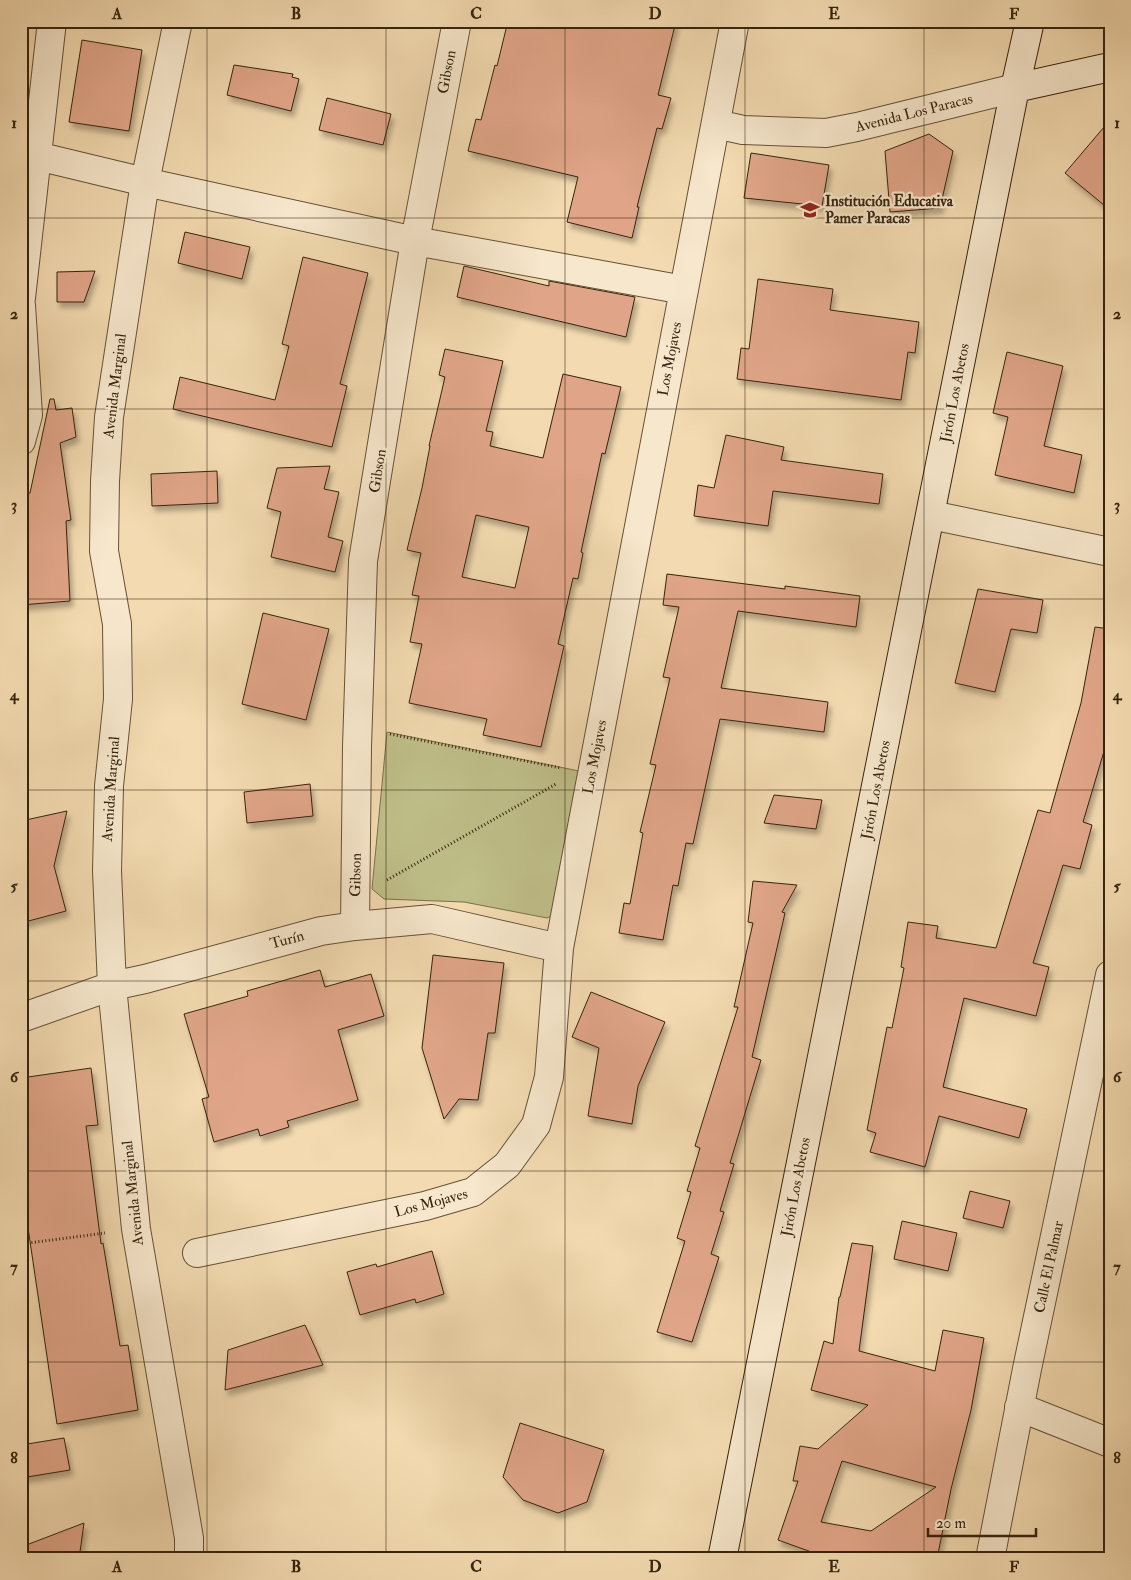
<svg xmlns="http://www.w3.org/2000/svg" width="1131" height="1580" viewBox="0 0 1131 1580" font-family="'IM FELL Double Pica',serif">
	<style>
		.green { fill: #bfbe88; stroke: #7a714b }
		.building { fill: #e0a588; stroke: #35240e; fill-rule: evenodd; filter: url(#shadow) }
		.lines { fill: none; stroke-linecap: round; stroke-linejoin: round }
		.street-casing { stroke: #645236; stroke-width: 30 }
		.secondary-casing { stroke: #35240e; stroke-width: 30 }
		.path { stroke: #35240e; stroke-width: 3; stroke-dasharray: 1 2.5; stroke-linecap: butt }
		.street { stroke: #f7e7cc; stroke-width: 28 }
		.secondary { stroke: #f7e7cc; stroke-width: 28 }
		.grid { fill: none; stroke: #35240e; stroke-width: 1; stroke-opacity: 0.55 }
		.labels { text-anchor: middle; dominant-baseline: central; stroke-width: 4.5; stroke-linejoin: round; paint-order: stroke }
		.street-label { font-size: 15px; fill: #35240e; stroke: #f7e7cc }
		.poi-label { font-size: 15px; font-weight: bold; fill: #35240e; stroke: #f7e7cc; text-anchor: start }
		.neatline { fill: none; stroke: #35240e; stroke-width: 2 }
		.grid-label { font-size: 16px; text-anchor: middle; font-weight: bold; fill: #35240e }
	</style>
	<defs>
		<filter id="shadow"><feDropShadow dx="3" dy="5.5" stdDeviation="2.5" flood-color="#0004"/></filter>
	</defs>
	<rect width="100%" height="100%" fill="#f3dab0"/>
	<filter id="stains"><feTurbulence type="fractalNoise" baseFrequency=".004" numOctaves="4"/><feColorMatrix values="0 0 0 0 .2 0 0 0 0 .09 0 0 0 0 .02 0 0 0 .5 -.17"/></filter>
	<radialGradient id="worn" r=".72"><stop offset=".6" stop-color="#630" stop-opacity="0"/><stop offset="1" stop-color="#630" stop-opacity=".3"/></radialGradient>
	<!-- green -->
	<path class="green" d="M 387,732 L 584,772 L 558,913 L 547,918 L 464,902 L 384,899 L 372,889 Z"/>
	<!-- building -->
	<path class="building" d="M 508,21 L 676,21 L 658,95 L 671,98 L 662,129 L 657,128 L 637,207 L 639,207 L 632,238 L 567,222 L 578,177 L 468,151 L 476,119 L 481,120 L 495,65 L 497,66 Z
		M 82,40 L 142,50 L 129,131 L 69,122 Z
		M 234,65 L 293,74 L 292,77 L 299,79 L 291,111 L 227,95 Z
		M 327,98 L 391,114 L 383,145 L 319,130 Z
		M 1110,120 L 1110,210 L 1065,173 Z
		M 929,134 L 953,151 L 940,208 L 890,212 L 885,151 Z
		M 751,153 L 829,165 L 822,206 L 744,198 Z
		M 185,232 L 250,247 L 242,279 L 178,263 Z
		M 303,257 L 368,273 L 340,384 L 347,386 L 332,447 L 173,409 L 180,377 L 275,400 L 289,346 L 282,344 Z
		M 464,266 L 549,286 L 549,281 L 635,297 L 626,337 L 457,297 Z
		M 95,271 L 84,302 L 57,302 L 57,272 Z
		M 758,279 L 833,289 L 830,310 L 919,322 L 915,353 L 908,352 L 901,400 L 737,379 L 741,348 L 749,349 Z
		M 445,349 L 503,361 L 486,431 L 493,432 L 490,446 L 543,458 L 563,374 L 621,387 L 605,454 L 602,453 L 581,552 L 583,553 L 578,579 L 573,578 L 558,644 L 564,646 L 541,747 L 483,735 L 487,719 L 409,703 L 422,644 L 410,642 L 419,596 L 412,595 L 421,553 L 407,550 L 422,488 L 430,446 L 429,446 L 445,377 L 439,375 ZM 476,515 L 529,527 L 515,588 L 462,577 Z
		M 1007,352 L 1063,366 L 1044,446 L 1082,455 L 1074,493 L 995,475 L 1008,417 L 993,413 Z
		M 50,399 L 54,399 L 56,410 L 72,408 L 76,437 L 60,443 L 71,520 L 66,521 L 70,601 L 21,605 L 21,529 L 25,494 L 30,493 Z
		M 726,435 L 784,447 L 781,460 L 883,474 L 879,504 L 773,491 L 768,526 L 694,516 L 698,485 L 714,488 Z
		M 330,466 L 324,489 L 339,492 L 328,537 L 343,541 L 335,572 L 271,557 L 281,512 L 267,508 L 277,468 Z
		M 217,471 L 218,503 L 152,506 L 151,474 Z
		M 667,574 L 785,589 L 785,586 L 860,596 L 856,627 L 738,611 L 721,688 L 828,702 L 824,732 L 720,719 L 693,844 L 686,843 L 678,886 L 673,885 L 663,940 L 619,933 L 624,903 L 630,904 L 643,833 L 640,832 L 656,765 L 650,764 L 670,678 L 663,677 L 679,607 L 663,605 Z
		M 978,589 L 1043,600 L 1037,633 L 1011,629 L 995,692 L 955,683 Z
		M 263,613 L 329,629 L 306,720 L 242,704 Z
		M 1095,627 L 1110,629 L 1110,731 L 1083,822 L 1092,825 L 1080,869 L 1063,865 L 1033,963 L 1049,967 L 1036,1016 L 964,998 L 943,1087 L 1027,1109 L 1019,1138 L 939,1116 L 925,1167 L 870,1152 L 876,1133 L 867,1130 L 887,1027 L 892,1028 L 904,968 L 901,967 L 908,922 L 938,926 L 936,938 L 996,948 L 1038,810 L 1050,813 L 1081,703 Z
		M 310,784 L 313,816 L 247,823 L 244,792 Z
		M 774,795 L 822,800 L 816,829 L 764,823 Z
		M 67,811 L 54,866 L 66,911 L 21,923 L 21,821 Z
		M 753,881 L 797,885 L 782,912 L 785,913 L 752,1057 L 761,1060 L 730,1163 L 734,1164 L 720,1211 L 724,1212 L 711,1254 L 719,1257 L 692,1342 L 657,1332 L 685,1241 L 677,1238 L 691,1192 L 687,1191 L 700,1148 L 695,1146 L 738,1007 L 734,1007 L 753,923 L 748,922 Z
		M 433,955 L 504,963 L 495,1033 L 488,1033 L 478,1100 L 459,1099 L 444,1119 L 422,1048 Z
		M 320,970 L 325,987 L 371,974 L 384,1016 L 338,1030 L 358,1100 L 287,1121 L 289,1127 L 260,1136 L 258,1129 L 214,1142 L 202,1099 L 209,1097 L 184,1014 L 248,996 L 247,991 Z
		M 591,992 L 665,1022 L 638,1086 L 632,1124 L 588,1116 L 599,1048 L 572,1037 Z
		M 91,1068 L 98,1125 L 86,1126 L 101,1244 L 103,1243 L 120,1346 L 128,1345 L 138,1410 L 57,1424 L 27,1221 L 21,1222 L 21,1078 Z
		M 970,1191 L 1010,1201 L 1003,1228 L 963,1218 Z
		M 902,1221 L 957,1233 L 948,1271 L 894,1259 Z
		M 852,1243 L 873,1246 L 859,1351 L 935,1371 L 943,1330 L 984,1338 L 971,1410 L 951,1489 L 937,1559 L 831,1559 L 778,1540 L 798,1481 L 793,1481 L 800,1446 L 818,1449 L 868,1405 L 811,1390 L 824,1341 L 833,1344 L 839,1297 L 840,1297 ZM 842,1461 L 936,1487 L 871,1531 L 821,1522 Z
		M 432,1251 L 444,1294 L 416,1303 L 415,1299 L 360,1315 L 347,1272 L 376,1264 L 377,1267 Z
		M 305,1325 L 323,1365 L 225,1390 L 228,1350 Z
		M 520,1423 L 604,1450 L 587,1502 L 558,1513 L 523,1500 L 503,1477 Z
		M 64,1438 L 70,1470 L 21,1478 L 21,1445 Z
		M 84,1523 L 79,1559 L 21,1559 L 21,1547 Z"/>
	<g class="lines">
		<!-- street casing -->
		<g class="street-casing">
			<path id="street" d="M 178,21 L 145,182 L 109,417 L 105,481 L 104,551 L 117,624 L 118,699 L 109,786 L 107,871 L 112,986 L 136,1229 L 189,1538 L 189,1559
				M 716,124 L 743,130 L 826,133 L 857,127 L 1015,88
				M 37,156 L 145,182 L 415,241 L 684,290
				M 21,298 L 52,21
				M 21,305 L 28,415 L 21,441
				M 931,515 L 1110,552
				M 355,926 L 357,747 L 363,561 L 415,241 L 457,21
				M 21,1018 L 112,986 L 145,979 L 321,931 L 355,926 L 432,919 L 559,948
				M 197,1253 L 425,1206 L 473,1192 L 507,1165 L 536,1125 L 549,1077 L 559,948 L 735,21
				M 1019,1407 L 1110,1443
				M 990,1559 L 1027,1369 L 1110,975"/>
		</g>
		<!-- secondary casing -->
		<g class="secondary-casing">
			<path id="secondary" d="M 1015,88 L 1110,67
				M 722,1559 L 1015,88 L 1030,21"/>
		</g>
		<!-- path -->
		<path class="path" d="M 390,734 L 561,768
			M 387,880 L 556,784
			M 21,1244 L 105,1233"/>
		<!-- street -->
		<use href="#street" class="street"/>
		<!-- secondary -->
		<use href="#secondary" class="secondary"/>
	</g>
	<!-- grid -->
	<path class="grid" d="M 207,21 L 207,1559M 386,21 L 386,1559M 565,21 L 565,1559M 745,21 L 745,1559M 924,21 L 924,1559M 21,218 L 1110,218M 21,409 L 1110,409M 21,599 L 1110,599M 21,790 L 1110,790M 21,981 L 1110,981M 21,1171 L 1110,1171M 21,1362 L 1110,1362"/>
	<!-- icons -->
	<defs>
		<g id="school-bare" transform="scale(1.5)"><path d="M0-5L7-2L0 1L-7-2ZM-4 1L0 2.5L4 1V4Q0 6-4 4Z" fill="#8f2418" stroke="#f7e7cc" stroke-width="2.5" paint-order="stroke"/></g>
	</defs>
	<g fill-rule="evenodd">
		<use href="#school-bare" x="810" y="210"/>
	</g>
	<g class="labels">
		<!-- street labels -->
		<g class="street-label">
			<text transform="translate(447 72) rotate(-79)">Gibson</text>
			<text transform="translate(914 113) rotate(-14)">Avenida Los Paracas</text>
			<text transform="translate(670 359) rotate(-79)">Los Mojaves</text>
			<text transform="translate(115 386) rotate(-83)">Avenida Marginal</text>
			<text transform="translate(955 393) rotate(-79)">Jirón Los Abetos</text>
			<text transform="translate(378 471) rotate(-81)">Gibson</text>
			<text transform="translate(595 757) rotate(-79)">Los Mojaves</text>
			<text transform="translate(111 789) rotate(-86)">Avenida Marginal</text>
			<text transform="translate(876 790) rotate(-79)">Jirón Los Abetos</text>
			<text transform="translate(356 875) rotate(-89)">Gibson</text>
			<text transform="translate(287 940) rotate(-15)">Turín</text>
			<text transform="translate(796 1187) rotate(-79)">Jirón Los Abetos</text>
			<text transform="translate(133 1193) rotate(-96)">Avenida Marginal</text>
			<text transform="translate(431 1203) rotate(-15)">Los Mojaves</text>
			<text transform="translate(1049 1267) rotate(-78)">Calle El Palmar</text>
		</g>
		<!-- poi labels -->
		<g class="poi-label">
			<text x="825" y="201">Institución Educativa<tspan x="825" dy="17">Pamer Paracas</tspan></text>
		</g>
	</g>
	<!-- margin -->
	<rect width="1131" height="1580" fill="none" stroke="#f3dab0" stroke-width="55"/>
	<!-- scale -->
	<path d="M928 1528v8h108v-8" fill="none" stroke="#35240e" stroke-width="2.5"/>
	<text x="936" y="1528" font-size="15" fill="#35240e" stroke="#f7e7cc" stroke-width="4" paint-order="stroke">20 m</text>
	<rect x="28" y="28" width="1076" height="1524" class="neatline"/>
	<g class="grid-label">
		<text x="117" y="19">A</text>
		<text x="296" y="19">B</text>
		<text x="476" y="19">C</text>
		<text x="655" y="19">D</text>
		<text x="834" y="19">E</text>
		<text x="1014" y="19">F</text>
		<text x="14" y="128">1</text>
		<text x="1117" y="128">1</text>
		<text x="14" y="319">2</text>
		<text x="1117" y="319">2</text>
		<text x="14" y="510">3</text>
		<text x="1117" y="510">3</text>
		<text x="14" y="700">4</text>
		<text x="1117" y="700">4</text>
		<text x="14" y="891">5</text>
		<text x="1117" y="891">5</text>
		<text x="14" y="1082">6</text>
		<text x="1117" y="1082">6</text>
		<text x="14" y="1272">7</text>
		<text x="1117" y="1272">7</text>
		<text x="14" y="1463">8</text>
		<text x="1117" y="1463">8</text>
		<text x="117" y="1572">A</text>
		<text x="296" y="1572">B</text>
		<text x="476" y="1572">C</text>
		<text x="655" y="1572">D</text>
		<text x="834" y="1572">E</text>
		<text x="1014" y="1572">F</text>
	</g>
	<rect width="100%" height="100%" filter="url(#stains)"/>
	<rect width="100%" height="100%" fill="url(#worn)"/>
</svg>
